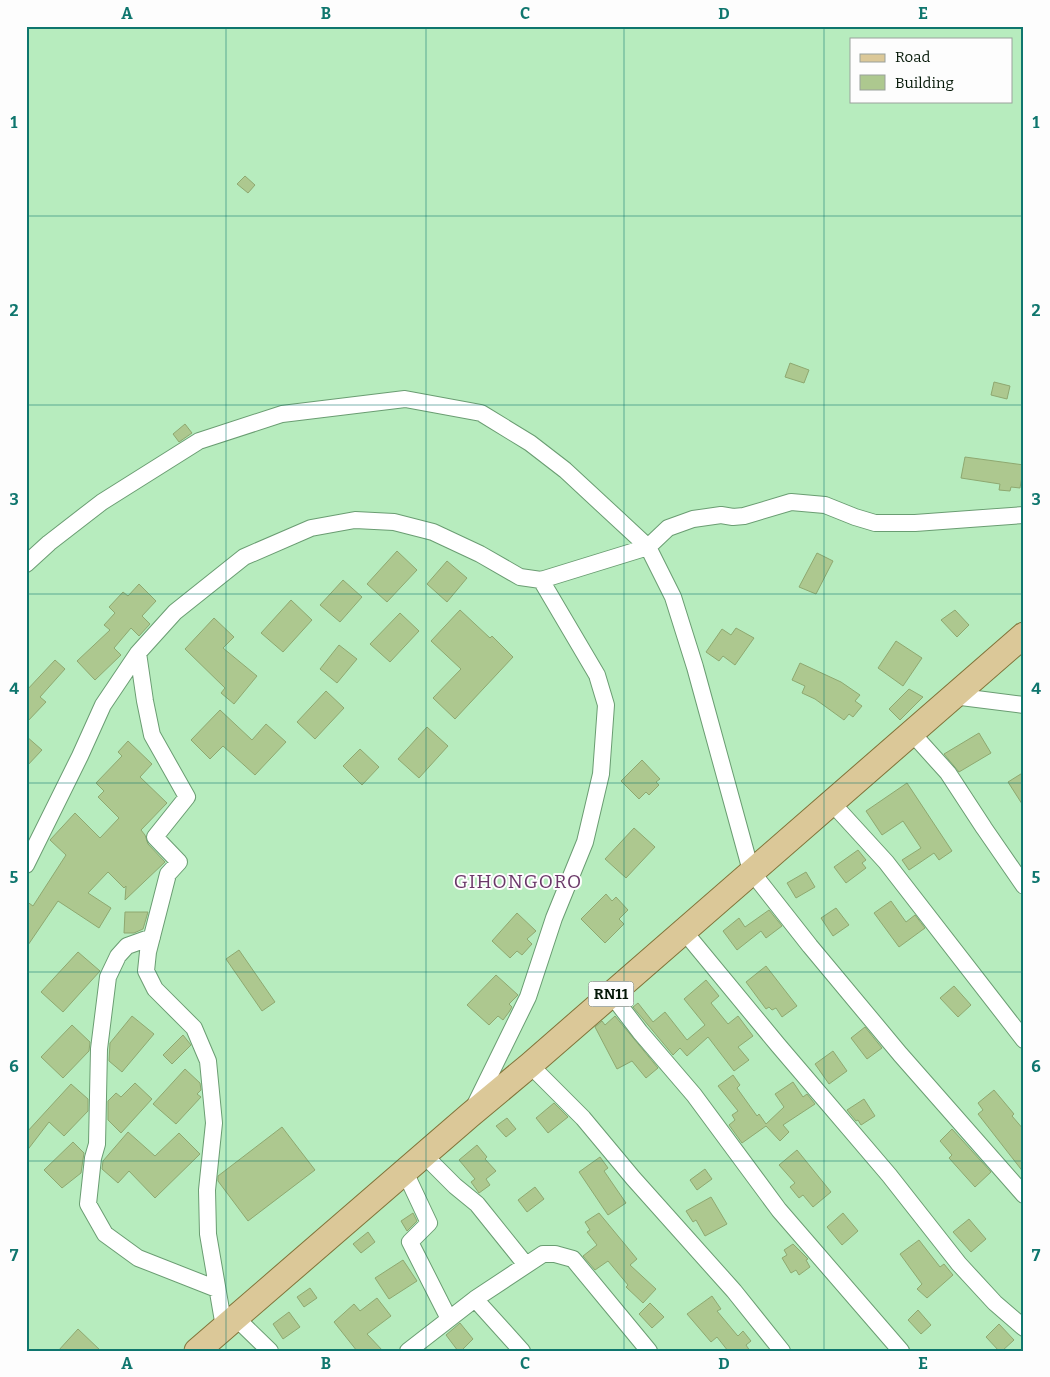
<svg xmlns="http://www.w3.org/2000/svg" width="1050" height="1377" viewBox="0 0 1050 1377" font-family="Bitter,serif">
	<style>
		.building { fill: #adc88f; stroke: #8ea870 }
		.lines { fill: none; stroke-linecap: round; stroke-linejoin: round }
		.minor-casing { stroke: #6a9d72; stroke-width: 18 }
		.primary-casing { stroke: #807339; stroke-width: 27 }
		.minor { stroke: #fff; stroke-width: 16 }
		.primary { stroke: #dbc898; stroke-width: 25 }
		.grid { fill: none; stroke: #0f766e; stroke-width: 1; stroke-opacity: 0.55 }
		.labels { text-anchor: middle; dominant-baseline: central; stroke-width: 4; stroke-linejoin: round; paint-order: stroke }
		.shield { fill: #fdfdfd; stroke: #4f5d52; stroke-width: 1 }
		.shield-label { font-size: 15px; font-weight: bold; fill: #051808 }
		.quarter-label { font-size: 19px; letter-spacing: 1px; fill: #6a3768; stroke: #fdfdfd }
		.neatline { fill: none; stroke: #0f766e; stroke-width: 2 }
		.grid-label { font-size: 16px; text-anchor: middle; font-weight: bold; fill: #0f766e }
	</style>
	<rect width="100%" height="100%" fill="#b7ecbe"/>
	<!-- building -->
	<path class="building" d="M 245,176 L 255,185 L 248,193 L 237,184 Z
		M 790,363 L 809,370 L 804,383 L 785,377 Z
		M 994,382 L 1010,386 L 1007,399 L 991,395 Z
		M 185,424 L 192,433 L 179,442 L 173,434 Z
		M 965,457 L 1024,465 L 1020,488 L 1011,487 L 1010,491 L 999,490 L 1000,484 L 961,478 Z
		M 397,551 L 417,570 L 387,602 L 367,584 Z
		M 817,553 L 833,561 L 816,594 L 799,587 Z
		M 447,561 L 467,578 L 447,602 L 427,584 Z
		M 343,580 L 362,597 L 340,622 L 320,605 Z
		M 139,584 L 156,601 L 142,616 L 150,624 L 139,636 L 131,628 L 114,648 L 121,655 L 95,680 L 77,661 L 110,630 L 104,625 L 115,613 L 109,607 L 123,592 L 128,596 Z
		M 291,600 L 312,620 L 283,652 L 261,633 Z
		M 460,610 L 490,638 L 492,636 L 513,657 L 455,719 L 433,698 L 461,669 L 431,641 Z
		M 955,610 L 969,625 L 957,637 L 941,620 Z
		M 400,613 L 419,631 L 390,662 L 370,644 Z
		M 214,618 L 234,637 L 223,648 L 257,676 L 234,704 L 221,693 L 225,688 L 185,649 Z
		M 736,628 L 754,638 L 735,665 L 723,656 L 719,661 L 706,652 L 722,629 L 731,635 Z
		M 896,641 L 922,658 L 903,686 L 878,668 Z
		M 339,645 L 357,659 L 337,683 L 320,669 Z
		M 55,660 L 65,669 L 40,697 L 46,702 L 26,723 L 26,691 Z
		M 800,663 L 841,682 L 860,695 L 855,701 L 862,706 L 853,717 L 849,714 L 844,720 L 815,699 L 802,693 L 805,686 L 792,680 Z
		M 909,689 L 923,697 L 900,720 L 889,709 Z
		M 326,691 L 344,708 L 315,739 L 297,722 Z
		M 220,710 L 252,740 L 266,724 L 286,742 L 255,775 L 223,746 L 210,759 L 191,740 Z
		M 427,727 L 448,746 L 419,778 L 398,759 Z
		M 979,733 L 991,753 L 959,772 L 944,754 Z
		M 26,736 L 42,750 L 26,767 Z
		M 128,741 L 152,764 L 140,777 L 167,803 L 141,830 L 145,835 L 148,844 L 165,862 L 125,900 L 126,886 L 124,888 L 108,872 L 88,893 L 111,908 L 99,928 L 58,901 L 26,948 L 26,901 L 33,906 L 66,855 L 50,840 L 75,813 L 100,838 L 119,818 L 98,797 L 104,791 L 96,783 L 122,756 L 118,752 Z
		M 360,749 L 379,767 L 362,785 L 343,766 Z
		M 642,760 L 660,779 L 656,782 L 659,785 L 649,795 L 646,792 L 639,799 L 621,781 Z
		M 1024,772 L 1024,807 L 1008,782 Z
		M 907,783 L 952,851 L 939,860 L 934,853 L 909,870 L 902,860 L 921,848 L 903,821 L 882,835 L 866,811 Z
		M 634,828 L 655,847 L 626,878 L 605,859 Z
		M 858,850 L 866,860 L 862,863 L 866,868 L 846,883 L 834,867 Z
		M 806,872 L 815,887 L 796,898 L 787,883 Z
		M 606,894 L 612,901 L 616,897 L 628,910 L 619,919 L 624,924 L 605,943 L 581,919 Z
		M 891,901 L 906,922 L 915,915 L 925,928 L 899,947 L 874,913 Z
		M 836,908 L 849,925 L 833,936 L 821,918 Z
		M 769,910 L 782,926 L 766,938 L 761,931 L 737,950 L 723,931 L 739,918 L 745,927 Z
		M 125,912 L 148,912 L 143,929 L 134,933 L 124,933 Z
		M 517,913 L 536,931 L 527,939 L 532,944 L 522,955 L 517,951 L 510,958 L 492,941 Z
		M 239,950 L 275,1002 L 262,1011 L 226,959 Z
		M 78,952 L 100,971 L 63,1012 L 41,992 Z
		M 766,966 L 797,1006 L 782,1017 L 776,1008 L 772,1010 L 769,1007 L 766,1009 L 746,982 Z
		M 496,975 L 518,995 L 509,1004 L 512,1007 L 509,1012 L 503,1020 L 498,1016 L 489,1025 L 467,1005 Z
		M 706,980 L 719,996 L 711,1003 L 728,1024 L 738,1016 L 753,1036 L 738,1047 L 749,1060 L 734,1071 L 708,1037 L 687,1056 L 680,1048 L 673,1055 L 633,1007 L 638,1003 L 653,1022 L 665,1012 L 687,1040 L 705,1025 L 684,999 Z
		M 954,986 L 971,1005 L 958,1017 L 940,998 Z
		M 132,1016 L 154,1034 L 122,1072 L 109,1061 L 110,1043 Z
		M 615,1016 L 658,1068 L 646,1078 L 632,1061 L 617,1069 L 595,1027 L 602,1021 L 605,1025 Z
		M 72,1025 L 90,1042 L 89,1051 L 63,1078 L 41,1057 Z
		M 865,1027 L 882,1048 L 867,1059 L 851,1038 Z
		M 183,1035 L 191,1045 L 172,1064 L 163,1055 Z
		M 833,1051 L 847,1071 L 829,1084 L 815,1064 Z
		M 185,1069 L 200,1083 L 201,1090 L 197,1094 L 201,1097 L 176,1124 L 153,1104 Z
		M 733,1075 L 740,1085 L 737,1088 L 757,1116 L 759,1114 L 766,1124 L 784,1107 L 775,1094 L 793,1082 L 803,1097 L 807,1094 L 815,1104 L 783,1125 L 789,1132 L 780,1141 L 766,1126 L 742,1143 L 729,1125 L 735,1120 L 732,1115 L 738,1111 L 718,1086 Z
		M 135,1083 L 152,1099 L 121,1133 L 108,1120 L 108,1101 L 116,1093 L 121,1097 Z
		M 71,1084 L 88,1099 L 88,1111 L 64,1136 L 49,1122 L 26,1152 L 26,1133 Z
		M 994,1090 L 1014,1114 L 1012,1116 L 1024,1130 L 1024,1173 L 978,1114 L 983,1110 L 978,1103 Z
		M 864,1099 L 875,1116 L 861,1125 L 858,1120 L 856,1121 L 847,1110 Z
		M 554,1103 L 568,1117 L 548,1133 L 536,1118 Z
		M 507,1118 L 516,1129 L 506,1137 L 496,1126 Z
		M 282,1127 L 315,1170 L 248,1221 L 218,1181 L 218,1176 Z
		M 952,1129 L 991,1172 L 975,1187 L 949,1158 L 952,1155 L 940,1141 Z
		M 128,1132 L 155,1156 L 179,1133 L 200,1154 L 155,1198 L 129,1171 L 118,1183 L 102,1169 L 103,1161 Z
		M 73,1142 L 84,1153 L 81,1173 L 62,1188 L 44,1170 Z
		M 477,1145 L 487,1157 L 485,1159 L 496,1171 L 486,1179 L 490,1185 L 479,1193 L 471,1182 L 475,1179 L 459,1160 Z
		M 797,1150 L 831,1192 L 813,1207 L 803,1195 L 799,1198 L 790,1187 L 795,1183 L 779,1165 Z
		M 600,1157 L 608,1168 L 604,1171 L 626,1203 L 608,1215 L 579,1172 Z
		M 705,1169 L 712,1179 L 697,1190 L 690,1180 Z
		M 535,1187 L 544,1199 L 527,1212 L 518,1200 Z
		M 711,1197 L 727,1224 L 705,1236 L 696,1220 L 693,1222 L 686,1211 Z
		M 413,1213 L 417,1221 L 407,1231 L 401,1221 Z
		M 599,1213 L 637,1259 L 630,1265 L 656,1289 L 643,1303 L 626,1287 L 628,1285 L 608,1261 L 595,1270 L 583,1256 L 597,1245 L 587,1232 L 590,1230 L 585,1222 Z
		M 843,1213 L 858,1231 L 842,1245 L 827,1227 Z
		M 969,1219 L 986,1239 L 971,1252 L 953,1232 Z
		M 368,1232 L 375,1242 L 361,1253 L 353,1244 Z
		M 919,1240 L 940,1267 L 944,1264 L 953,1275 L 927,1298 L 917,1289 L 922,1284 L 900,1254 Z
		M 793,1244 L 808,1259 L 806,1260 L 810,1267 L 799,1275 L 796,1270 L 791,1273 L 782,1258 L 787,1255 L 784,1250 Z
		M 403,1260 L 417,1281 L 389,1299 L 375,1278 Z
		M 310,1288 L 317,1298 L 304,1307 L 297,1297 Z
		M 712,1296 L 721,1309 L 717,1311 L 737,1335 L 738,1336 L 743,1331 L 751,1341 L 746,1345 L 750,1351 L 728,1351 L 717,1337 L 711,1342 L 687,1314 Z
		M 377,1298 L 391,1316 L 367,1334 L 383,1351 L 357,1351 L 334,1322 L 354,1304 L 360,1311 Z
		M 650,1303 L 664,1317 L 652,1328 L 639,1314 Z
		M 918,1310 L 931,1325 L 921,1334 L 908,1320 Z
		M 289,1312 L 300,1327 L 283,1339 L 273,1324 Z
		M 460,1323 L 473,1339 L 461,1351 L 458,1351 L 446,1335 Z
		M 999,1324 L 1014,1340 L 1002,1351 L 999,1351 L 986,1337 Z
		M 78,1329 L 101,1351 L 58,1351 Z"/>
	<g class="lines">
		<!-- minor casing -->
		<g class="minor-casing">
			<path id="minor" d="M 26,564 L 49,543 L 102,502 L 199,441 L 282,414 L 405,399 L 481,413 L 530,443 L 565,470 L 648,547 L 673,597 L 695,667 L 751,871 L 810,946 L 900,1054 L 1024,1195
				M 138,653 L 145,701 L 152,735 L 187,797 L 155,837 L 179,862 L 168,874 L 148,952 L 146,971 L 155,989 L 194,1028 L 208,1061 L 214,1123 L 207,1190 L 208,1234 L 224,1327
				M 953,696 L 1024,705
				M 912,733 L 948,773 L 984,828 L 1024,886
				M 832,803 L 886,862 L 1024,1040
				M 26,865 L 80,756 L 103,705 L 138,653 L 175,612 L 244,557 L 311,528 L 355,520 L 394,522 L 433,532 L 480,554 L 520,577 L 541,580 L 648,547 L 668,528 L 693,519 L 721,515 L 733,517 L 744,516 L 791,502 L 825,505 L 855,517 L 875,523 L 915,523 L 1024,515
				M 683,930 L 778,1045 L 889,1175 L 959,1264 L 995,1303 L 1024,1328
				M 152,937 L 127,946 L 118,956 L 108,977 L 99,1049 L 97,1144 L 93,1158 L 88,1204 L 105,1234 L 138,1258 L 217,1289
				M 611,994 L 640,1032 L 694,1095 L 779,1210 L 901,1351
				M 530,1065 L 583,1118 L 633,1178 L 734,1291 L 782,1351
				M 474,1107 L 528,997 L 554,918 L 585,842 L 601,774 L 606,705 L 597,675 L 541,580
				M 424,1155 L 455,1186 L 477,1204 L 526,1265
				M 405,1172 L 429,1223 L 410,1242 L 449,1319
				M 475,1299 L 543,1254 L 555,1254 L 573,1259 L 649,1351
				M 235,1317 L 270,1351
				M 408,1351 L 475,1299 L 522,1351"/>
		</g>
		<!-- primary casing -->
		<g class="primary-casing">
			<path id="primary" d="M 197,1351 L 470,1115 L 530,1065 L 1024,635"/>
		</g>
		<!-- minor -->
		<use href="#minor" class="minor"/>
		<!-- primary -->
		<use href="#primary" class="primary"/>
	</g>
	<!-- grid -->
	<path class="grid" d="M 226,26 L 226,1351M 426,26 L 426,1351M 624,26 L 624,1351M 824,26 L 824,1351M 26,216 L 1024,216M 26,405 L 1024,405M 26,594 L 1024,594M 26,783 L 1024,783M 26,972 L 1024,972M 26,1161 L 1024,1161"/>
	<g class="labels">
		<!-- shield labels -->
		<rect class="shield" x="588.5" y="981.5" width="45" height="25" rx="4"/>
		<g class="shield-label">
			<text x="611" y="994">RN11</text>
		</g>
		<!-- quarter labels -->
		<g class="quarter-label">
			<text x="518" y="881">GIHONGORO</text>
		</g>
	</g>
	<!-- border -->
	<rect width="1050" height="1377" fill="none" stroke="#fdfdfd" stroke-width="55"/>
	<!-- legend -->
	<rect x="850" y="38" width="162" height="65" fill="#fdfdfd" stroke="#9aa19b"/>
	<rect x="860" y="54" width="25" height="8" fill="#dbc898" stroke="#9aa19b"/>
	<text x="895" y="62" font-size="15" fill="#051808">Road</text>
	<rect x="860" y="75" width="25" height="15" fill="#adc88f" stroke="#9aa19b"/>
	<text x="895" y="88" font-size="15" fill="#051808">Building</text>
	<rect x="28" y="28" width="994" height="1322" class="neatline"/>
	<g class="grid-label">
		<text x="127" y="19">A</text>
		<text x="326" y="19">B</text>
		<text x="525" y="19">C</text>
		<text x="724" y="19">D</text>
		<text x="923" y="19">E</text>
		<text x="14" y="128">1</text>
		<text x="1036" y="128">1</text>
		<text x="14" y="316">2</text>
		<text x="1036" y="316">2</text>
		<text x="14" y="505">3</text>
		<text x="1036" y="505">3</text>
		<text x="14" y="694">4</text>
		<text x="1036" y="694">4</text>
		<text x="14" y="883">5</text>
		<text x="1036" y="883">5</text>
		<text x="14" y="1072">6</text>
		<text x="1036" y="1072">6</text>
		<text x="14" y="1261">7</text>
		<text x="1036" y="1261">7</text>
		<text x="127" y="1369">A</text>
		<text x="326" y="1369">B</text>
		<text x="525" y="1369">C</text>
		<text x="724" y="1369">D</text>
		<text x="923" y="1369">E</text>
	</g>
</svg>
